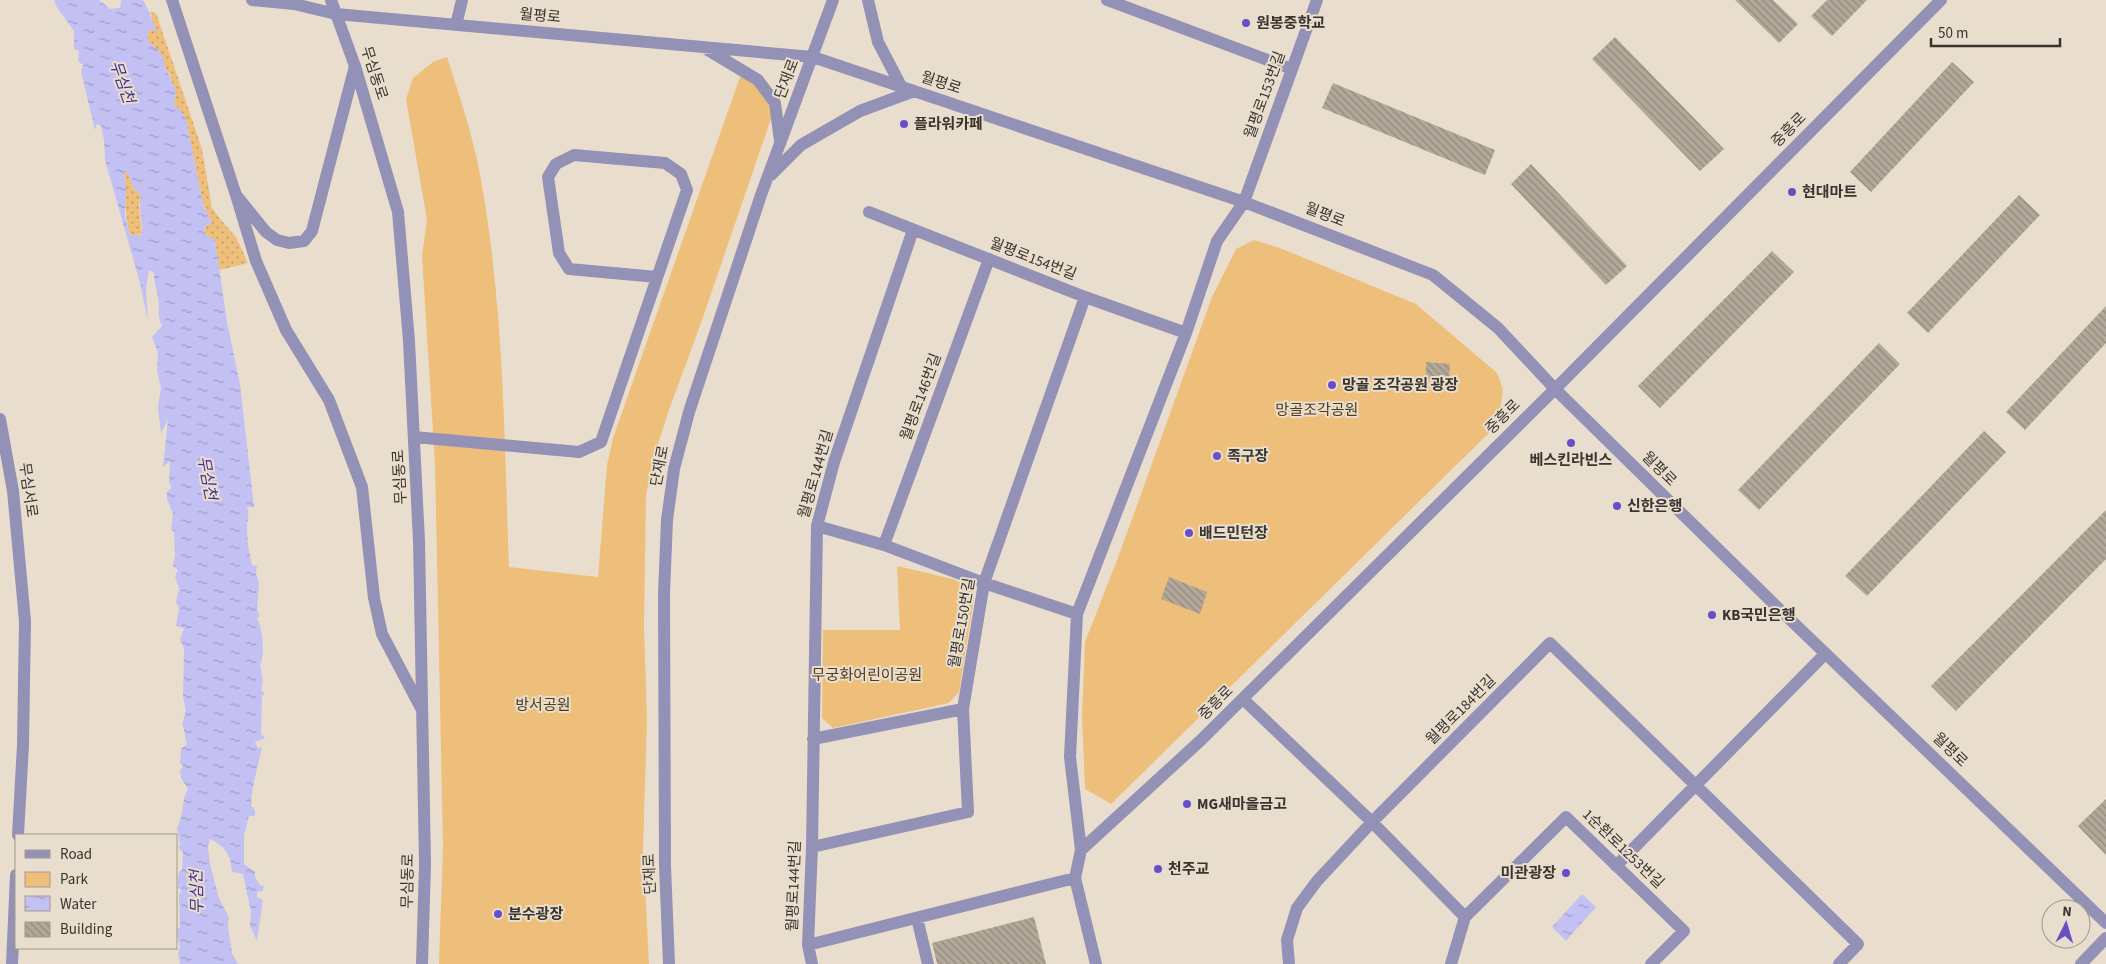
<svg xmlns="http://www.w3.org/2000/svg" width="2106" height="964" viewBox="0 0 2106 964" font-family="'Source Sans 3','Noto Sans KR',sans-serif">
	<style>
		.grass { fill: url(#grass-dots) }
		.park { fill: #eebf7b }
		.water { fill: url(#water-ripples); fill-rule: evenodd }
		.building { fill: url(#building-back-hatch) }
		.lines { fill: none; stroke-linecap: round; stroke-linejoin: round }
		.minor { stroke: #9392b6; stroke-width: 12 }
		.poi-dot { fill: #664fc8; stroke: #e9dece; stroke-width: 2 }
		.labels { text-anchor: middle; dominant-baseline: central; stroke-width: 4; stroke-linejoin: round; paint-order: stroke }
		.street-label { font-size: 15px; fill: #39342e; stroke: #e9dece }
		.poi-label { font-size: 15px; font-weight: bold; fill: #39342e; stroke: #e9dece; text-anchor: start }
		.park-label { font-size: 15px; fill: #523b19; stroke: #e9dece }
		.water-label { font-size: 16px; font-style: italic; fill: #43308d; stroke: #e9dece }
	</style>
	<defs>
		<pattern id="grass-dots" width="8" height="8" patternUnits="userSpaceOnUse" patternTransform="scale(1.25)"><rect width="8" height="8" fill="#eebf7b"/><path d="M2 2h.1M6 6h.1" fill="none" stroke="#c29c65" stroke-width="1.8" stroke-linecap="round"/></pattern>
		<pattern id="water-ripples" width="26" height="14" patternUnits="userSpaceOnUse" patternTransform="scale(1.25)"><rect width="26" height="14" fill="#c3c0f3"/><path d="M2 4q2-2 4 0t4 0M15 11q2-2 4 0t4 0" fill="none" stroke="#9f9dc5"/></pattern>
		<pattern id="building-back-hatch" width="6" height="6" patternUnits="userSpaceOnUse" patternTransform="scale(1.25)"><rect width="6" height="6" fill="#b3a899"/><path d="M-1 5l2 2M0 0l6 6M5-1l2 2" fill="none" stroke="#938a7d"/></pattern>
	</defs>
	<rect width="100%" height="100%" fill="#e9dece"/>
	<!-- grass -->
	<path class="grass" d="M 151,12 L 156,13 L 202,149 L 212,208 L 221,220 L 236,237 L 248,263 L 219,270 L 215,240 L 205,234 L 205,226 L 212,223 L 203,204 L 186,119 L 180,110 L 174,105 L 176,90 L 171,83 L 170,74 L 165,69 L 148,42 L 148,31 L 151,29 L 157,32 L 152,22 Z
		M 123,172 L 128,173 L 134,189 L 141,195 L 139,205 L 142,234 L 130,236 C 125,215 125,194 123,172 Z"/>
	<!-- park -->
	<path class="park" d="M 447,57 C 458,91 469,124 477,159 C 504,292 504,432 509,567 L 598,577 L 607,465 L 613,438 L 740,77 C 758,81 769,99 772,116 L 701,323 L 669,410 L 654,457 L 646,495 L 644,625 L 647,720 L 643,849 L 649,964 L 439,964 L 443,847 L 435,464 L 422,256 L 427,220 L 406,99 L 413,78 L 433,62 Z
		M 1254,240 L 1280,248 L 1416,304 L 1497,373 L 1503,389 L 1500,413 L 1495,427 L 1111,804 L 1085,789 L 1082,716 L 1085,642 L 1119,555 L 1212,297 L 1236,249 Z
		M 897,566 L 953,579 L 971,588 L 974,598 L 959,692 L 949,703 L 833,728 L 822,718 L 823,630 L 900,630 Z"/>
	<!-- water -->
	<path class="water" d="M 54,0 L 99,0 L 110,9 L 120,8 L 121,0 L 143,0 C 150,11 152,22 158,33 L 151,29 L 148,31 L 148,42 C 159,48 165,57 165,69 C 171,75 171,83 176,90 L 174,105 L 180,110 L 186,119 L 203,204 L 212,223 L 205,226 L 205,234 L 215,240 L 227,322 L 240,384 L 254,507 L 247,507 C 250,515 247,520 247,528 C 247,540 249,552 252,565 L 257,566 L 256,574 L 259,582 L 257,610 L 260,616 L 257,618 C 263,628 265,656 260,665 L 263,680 L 261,691 L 265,693 L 262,696 L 261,734 L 265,738 L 255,742 L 258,748 L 262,747 L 252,791 L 251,806 L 255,810 L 255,816 L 249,816 L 244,835 L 244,864 L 255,872 L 255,877 L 260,885 L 264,886 L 263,891 L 257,892 L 257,897 L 263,900 L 257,941 L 250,926 L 251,912 L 243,874 L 232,872 C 231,855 225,846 210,839 L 208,847 L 210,864 L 219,898 L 229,918 L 228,926 L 232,953 L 238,964 L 180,964 L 178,953 L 180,947 L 176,931 L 180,927 L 179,895 L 181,891 L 180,888 L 177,889 L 179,872 L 182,870 L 183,853 L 178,847 L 180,845 L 177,828 C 184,816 181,800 188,789 L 181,778 L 180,771 L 183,766 L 180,763 L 181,749 L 187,744 C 184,738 186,732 182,724 L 186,711 L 183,697 L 184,648 L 180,640 L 184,628 L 176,626 L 179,608 L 176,602 L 179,589 L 175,576 L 178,570 L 173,566 L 175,555 L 174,532 L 171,529 L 173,514 L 167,499 L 167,492 L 172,487 L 169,483 L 170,461 L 163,467 L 168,419 L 161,433 L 158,407 L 161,388 L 157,370 L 158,352 L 152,337 L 162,326 C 157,317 160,307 158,297 C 156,287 154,284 154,273 L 149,270 L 146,288 L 148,321 L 140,283 L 105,160 L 104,140 L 101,126 L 97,124 L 95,130 L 81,72 L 83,65 L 78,61 L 79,51 L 74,49 L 74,31 L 56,6 ZM 124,172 L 128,173 L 134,189 L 141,195 C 138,208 143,221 142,235 L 130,235 L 125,215 L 126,188 Z
		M 1582,894 L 1596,907 L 1566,941 L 1552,927 Z"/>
	<!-- building -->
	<path class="building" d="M 1735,0 L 1773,0 L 1798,24 L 1779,43 Z
		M 1827,0 L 1867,0 L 1832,36 L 1811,16 Z
		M 1615,37 L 1724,149 L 1700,171 L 1592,59 Z
		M 1952,62 L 1974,82 L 1871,192 L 1850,172 Z
		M 1333,83 L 1495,150 L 1485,175 L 1322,108 Z
		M 1531,164 L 1627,266 L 1606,285 L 1511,184 Z
		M 2019,195 L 2040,215 L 1928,333 L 1907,313 Z
		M 1772,251 L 1794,272 L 1660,408 L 1638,386 Z
		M 2106,306 L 2106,343 L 2025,430 L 2006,412 Z
		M 1879,343 L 1900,364 L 1759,510 L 1738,490 Z
		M 1426,362 L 1450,364 L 1449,381 L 1426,379 Z
		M 1984,431 L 2006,452 L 1867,596 L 1845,576 Z
		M 2106,510 L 2106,559 L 1956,711 L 1931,686 Z
		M 1169,577 L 1207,592 L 1200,614 L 1161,599 Z
		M 2106,799 L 2106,855 L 2078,826 Z
		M 1034,917 L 1046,964 L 937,964 L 932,943 Z"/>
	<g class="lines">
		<!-- minor -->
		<path class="minor" d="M 172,0 L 236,195 L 266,232 L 277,240 L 289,243 L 304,241 L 312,231 L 355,66
			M 252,0 L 294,4 L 336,14 L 813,57 L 1244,202 L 1433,275 L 1498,328 L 1555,389 L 1774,604 L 2106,923
			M 331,0 L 355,66 L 398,212 L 409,341 L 419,541 L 425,864 L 422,964
			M 868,0 L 878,42 L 901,86
			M 1107,0 L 1292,69
			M 456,25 L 462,0
			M 708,50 L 758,80 L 775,103 L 780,141
			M 771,175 L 801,145 L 860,111 L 914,91
			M 236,195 L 256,261 L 286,330 L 329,400 L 362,487 L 374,598 L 382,634 L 422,710
			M 869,212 L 1085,297 L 1186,333
			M 0,419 L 13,491 L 25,621 L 23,745 L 18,835
			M 414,437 L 579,452 L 601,442 L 687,190 L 681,174 L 665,163 L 574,155 L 556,164 L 548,177 L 559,253 L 569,269 L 657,277
			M 817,526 L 884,545 L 984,583 L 1077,614
			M 884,545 L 989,259
			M 1243,699 L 1372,822 L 1465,917
			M 813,739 L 963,709
			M 812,847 L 968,812 L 963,709 L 984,583 L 1085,297
			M 1081,850 L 1200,741 L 1555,389 L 1941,0
			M 1616,866 L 1825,654
			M 917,918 L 928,964
			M 808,945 L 1075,878
			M 12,964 L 16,875
			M 669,964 L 665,866 L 664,594 L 667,520 L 674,469 L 689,412 L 761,195 L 833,0
			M 812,964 L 808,945 L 812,847 L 817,526 L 834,462 L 913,230
			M 1096,964 L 1075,878 L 1081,850 L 1070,757 L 1077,614 L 1186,333 L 1217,241 L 1244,202 L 1317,0
			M 1289,964 L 1287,940 L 1297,908 L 1317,881 L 1372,822 L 1550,643 L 1858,944 L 1839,964
			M 1451,964 L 1465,917 L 1566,817 L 1684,931 L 1651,964
			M 2081,964 L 2106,938"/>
	</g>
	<!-- markers -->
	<g class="poi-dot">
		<circle cx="1246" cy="23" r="5"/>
		<circle cx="904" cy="124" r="5"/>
		<circle cx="1792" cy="192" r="5"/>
		<circle cx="1332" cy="385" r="5"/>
		<circle cx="1571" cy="443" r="5"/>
		<circle cx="1217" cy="456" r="5"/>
		<circle cx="1617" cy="506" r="5"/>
		<circle cx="1189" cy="533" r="5"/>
		<circle cx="1712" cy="615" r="5"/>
		<circle cx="1187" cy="804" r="5"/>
		<circle cx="1158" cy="869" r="5"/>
		<circle cx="1566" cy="873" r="5"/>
		<circle cx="498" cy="914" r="5"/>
	</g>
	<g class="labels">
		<!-- street labels -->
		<g class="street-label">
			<text transform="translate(540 16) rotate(5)">월평로</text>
			<text transform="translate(374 73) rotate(72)">무심동로</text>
			<text transform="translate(787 79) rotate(-69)">단재로</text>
			<text transform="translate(941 83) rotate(18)">월평로</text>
			<text transform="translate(1265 95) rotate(-70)">월평로153번길</text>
			<text transform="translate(1789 130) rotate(-45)">중흥로</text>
			<text transform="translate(1325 215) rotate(21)">월평로</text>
			<text transform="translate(1033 259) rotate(21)">월평로154번길</text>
			<text transform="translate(921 397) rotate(-70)">월평로146번길</text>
			<text transform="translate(1503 417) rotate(-45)">중흥로</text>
			<text transform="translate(660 466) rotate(-79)">단재로</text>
			<text transform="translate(1659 469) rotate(45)">월평로</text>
			<text transform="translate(816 474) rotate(-74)">월평로144번길</text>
			<text transform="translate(400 477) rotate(-93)">무심동로</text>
			<text transform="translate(28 490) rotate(82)">무심서로</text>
			<text transform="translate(962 623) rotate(-80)">월평로150번길</text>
			<text transform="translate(1216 703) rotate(-45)">중흥로</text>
			<text transform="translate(1461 710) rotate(-45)">월평로184번길</text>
			<text transform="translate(1950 750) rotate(44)">월평로</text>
			<text transform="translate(1623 849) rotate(44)">1순환로1253번길</text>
			<text transform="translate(650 874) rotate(-92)">단재로</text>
			<text transform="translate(408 881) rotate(-89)">무심동로</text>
			<text transform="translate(794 886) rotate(-88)">월평로144번길</text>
		</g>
		<!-- poi labels -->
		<g class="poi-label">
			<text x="1256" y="23">원봉중학교</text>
			<text x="914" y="124">플라워카페</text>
			<text x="1802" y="192">현대마트</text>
			<text x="1342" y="385">망골 조각공원 광장</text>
			<text x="1227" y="456">족구장</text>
			<text x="1571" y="460" text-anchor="middle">베스킨라빈스</text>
			<text x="1627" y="506">신한은행</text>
			<text x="1199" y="533">배드민턴장</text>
			<text x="1722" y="615">KB국민은행</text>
			<text x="1197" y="804">MG새마을금고</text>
			<text x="1168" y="869">천주교</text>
			<text x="1556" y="873" text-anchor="end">미관광장</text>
			<text x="508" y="914">분수광장</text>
		</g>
		<!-- park labels -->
		<g class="park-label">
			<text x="1317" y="410">망골조각공원</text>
			<text x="867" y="675">무궁화어린이공원</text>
			<text x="543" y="705">방서공원</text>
		</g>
		<!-- water labels -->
		<g class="water-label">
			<text transform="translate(122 82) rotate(71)">무심천</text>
			<text transform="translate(207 478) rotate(79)">무심천</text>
			<text transform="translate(197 892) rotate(-91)">무심천</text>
		</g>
	</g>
	<!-- legend -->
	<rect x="15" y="834" width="162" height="115" fill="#e9dece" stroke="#a39a8e"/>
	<rect x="25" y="850" width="25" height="8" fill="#9392b6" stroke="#a39a8e"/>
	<text x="60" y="859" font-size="15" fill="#39342e">Road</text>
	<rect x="25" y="872" width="25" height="15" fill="#eebf7b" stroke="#a39a8e"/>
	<text x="60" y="884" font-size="15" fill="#39342e">Park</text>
	<rect x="25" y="896" width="25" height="15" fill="url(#water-ripples)" stroke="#a39a8e"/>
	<text x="60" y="909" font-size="15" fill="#39342e">Water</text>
	<rect x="25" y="922" width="25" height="15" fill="url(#building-back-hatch)" stroke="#a39a8e"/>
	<text x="60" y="934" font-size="15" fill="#39342e">Building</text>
	<!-- north arrow -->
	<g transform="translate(2066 924) rotate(5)"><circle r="24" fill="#e9dece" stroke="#a39a8e"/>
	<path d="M0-4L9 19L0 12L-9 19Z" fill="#664fc8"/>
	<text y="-8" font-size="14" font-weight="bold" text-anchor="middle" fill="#39342e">N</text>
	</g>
	<!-- scale -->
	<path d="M1931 38v8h129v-8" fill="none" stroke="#39342e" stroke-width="2.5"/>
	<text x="1938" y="38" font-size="15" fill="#39342e" stroke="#e9dece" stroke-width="4" paint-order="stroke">50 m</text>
</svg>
